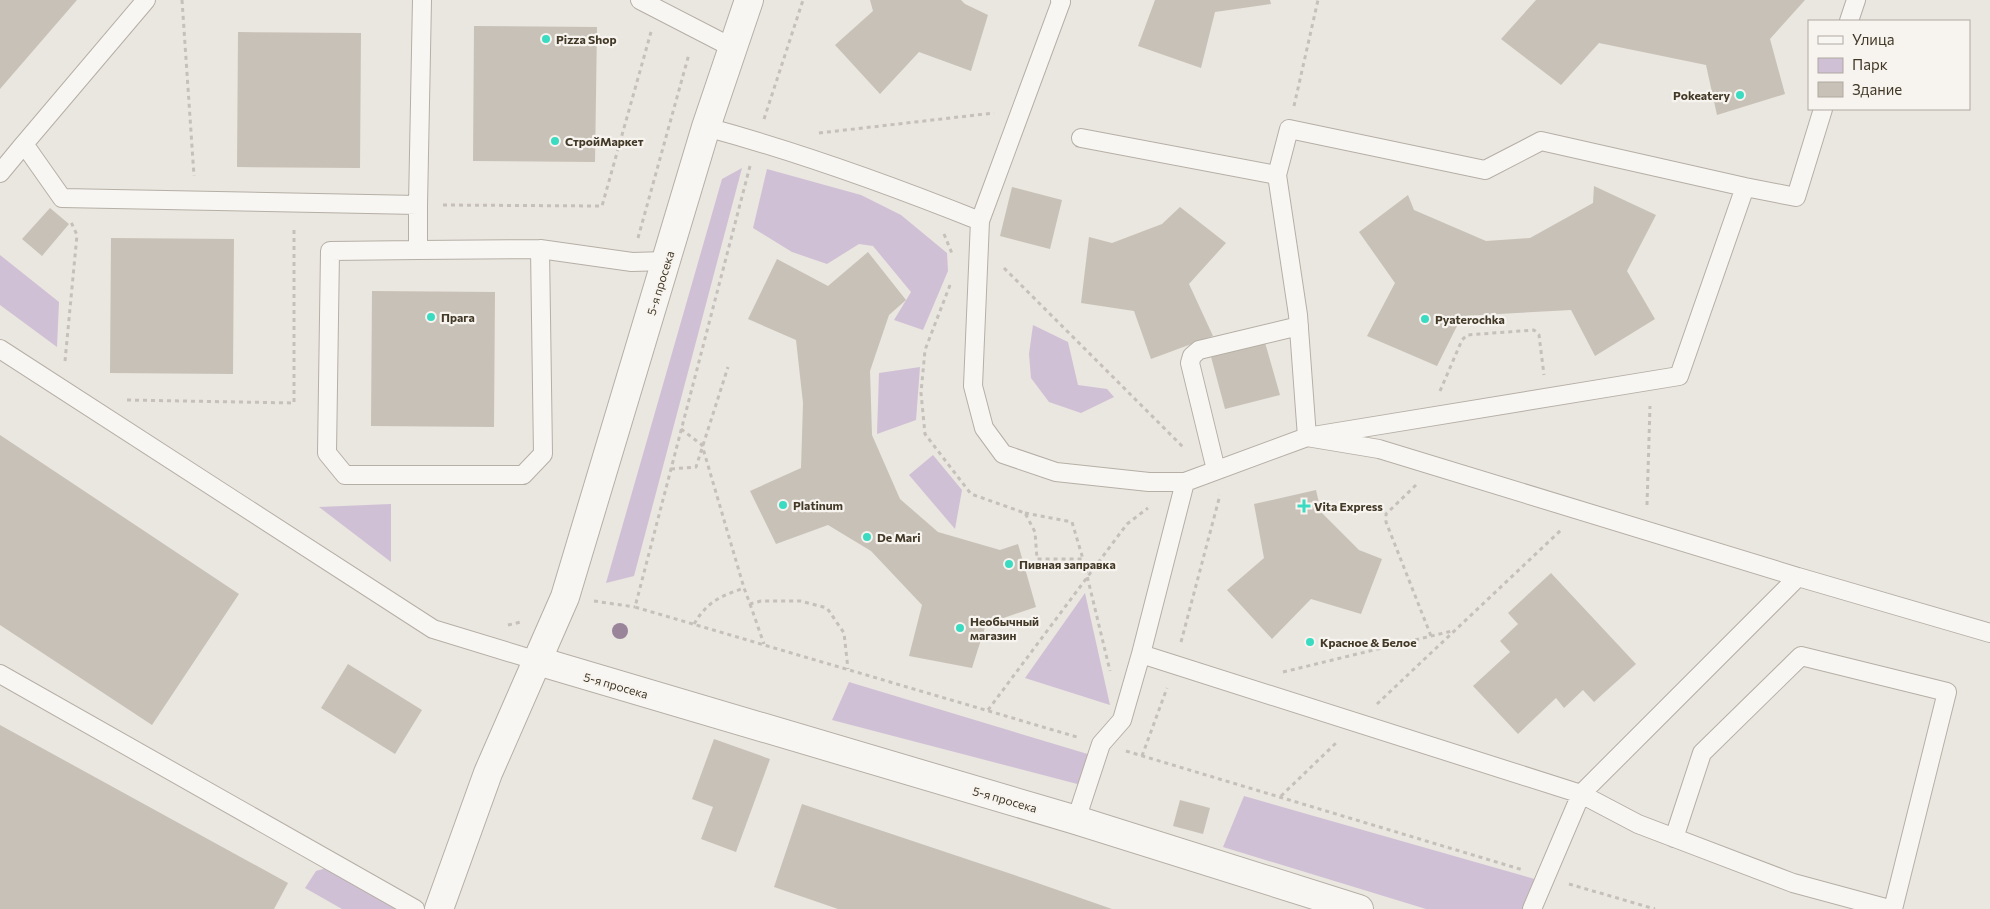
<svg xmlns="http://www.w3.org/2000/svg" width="1990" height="909" viewBox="0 0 1990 909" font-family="Commissioner,sans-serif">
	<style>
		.green { fill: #d0c0d5 }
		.building { fill: #c8c1b7 }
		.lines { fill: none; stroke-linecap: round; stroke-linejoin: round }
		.service-casing { stroke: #b5afa5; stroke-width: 20 }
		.minor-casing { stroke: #b5afa5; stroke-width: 30 }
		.path { stroke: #c5c1ba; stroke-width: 3; stroke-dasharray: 4 4; stroke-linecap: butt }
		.service { stroke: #f8f6f3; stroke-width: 18 }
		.minor { stroke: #f8f6f3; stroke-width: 28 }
		.tree { fill: #99849a }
		.poi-dot { fill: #3adbc1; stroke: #f7f4f0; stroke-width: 2 }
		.labels { text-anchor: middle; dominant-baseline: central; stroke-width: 4.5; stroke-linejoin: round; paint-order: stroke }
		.poi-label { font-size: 12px; font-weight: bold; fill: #433927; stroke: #f7f4f0; text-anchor: start }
		.street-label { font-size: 12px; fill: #433927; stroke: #f7f4f0 }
	</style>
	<rect width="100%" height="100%" fill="#eae6e0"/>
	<!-- green -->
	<path class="green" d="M 742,168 L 634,576 L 606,583 L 722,179 Z
		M 767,169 L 861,195 L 901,215 L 947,253 L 948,271 L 923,330 L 894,320 L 911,292 L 873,246 L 859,244 L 827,264 L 792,252 L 753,228 Z
		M 0,255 L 59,302 L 57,347 L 0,305 Z
		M 1033,325 L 1068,342 L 1078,385 L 1107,389 L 1114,397 L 1081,413 L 1049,402 L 1031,378 L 1029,354 Z
		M 920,367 L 916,420 L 877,434 L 879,373 Z
		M 933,455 L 962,490 L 955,529 L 909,475 Z
		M 391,504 L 391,562 L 319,507 Z
		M 1085,593 L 1110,705 L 1025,678 Z
		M 849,682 L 1091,755 L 1085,786 L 832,720 Z
		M 1244,796 L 1538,880 L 1533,909 L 1426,909 L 1223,847 Z
		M 330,867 L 407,909 L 342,909 L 305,888 L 316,871 Z"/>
	<!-- building -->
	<path class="building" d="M 0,0 L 77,0 L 0,89 Z
		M 870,0 L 961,0 L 965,4 L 988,15 L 971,71 L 919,52 L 880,94 L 835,45 L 873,11 Z
		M 1155,0 L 1270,0 L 1271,4 L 1215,12 L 1201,68 L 1138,46 Z
		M 1536,0 L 1805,0 L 1770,39 L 1785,94 L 1717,115 L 1706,65 L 1599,43 L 1561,85 L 1501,39 Z
		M 474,26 L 597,27 L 595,162 L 473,161 Z
		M 238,32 L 361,33 L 360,168 L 237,167 Z
		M 1594,186 L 1656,215 L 1627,271 L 1655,319 L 1595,356 L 1571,310 L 1462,316 L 1437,366 L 1367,336 L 1395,283 L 1359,232 L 1408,195 L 1414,210 L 1486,241 L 1530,238 L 1593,203 Z
		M 1012,187 L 1062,200 L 1050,249 L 1000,236 Z
		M 1180,207 L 1226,243 L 1189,284 L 1213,336 L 1151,359 L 1134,311 L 1081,303 L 1089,237 L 1112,243 L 1162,224 Z
		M 50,208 L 69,224 L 42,256 L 22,239 Z
		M 111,238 L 234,239 L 233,374 L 110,373 Z
		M 868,252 L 906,300 L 889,315 L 870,371 L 872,435 L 900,499 L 938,532 L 1000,550 L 1018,544 L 1036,607 L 986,624 L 972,668 L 909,656 L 922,605 L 871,551 L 828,525 L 776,544 L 750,491 L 801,468 L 803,403 L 796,340 L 748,319 L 777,259 L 828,286 Z
		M 372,291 L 495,292 L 494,427 L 371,426 Z
		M 1264,339 L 1280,395 L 1225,409 L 1210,353 Z
		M 0,435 L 239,594 L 152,725 L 0,625 Z
		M 1316,490 L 1321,512 L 1359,550 L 1382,559 L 1361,614 L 1311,599 L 1272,639 L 1227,590 L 1264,558 L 1254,504 Z
		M 1551,573 L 1636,664 L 1594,702 L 1583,690 L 1564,708 L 1556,698 L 1518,734 L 1473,686 L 1510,652 L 1500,641 L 1518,624 L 1508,613 Z
		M 348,664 L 422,710 L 395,754 L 321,708 Z
		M 0,725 L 288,883 L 274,909 L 0,909 Z
		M 714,739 L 770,759 L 736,852 L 701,839 L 713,807 L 692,799 Z
		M 1180,800 L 1210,808 L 1203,834 L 1173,826 Z
		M 802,804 L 1026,879 L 1112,909 L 838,909 L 774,887 Z"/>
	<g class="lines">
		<!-- service casing -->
		<g class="service-casing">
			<path id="service" d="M 146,0 L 24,144 L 62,198 L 418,205 L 422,0
				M 640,0 L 733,48
				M 1060,0 L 1061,2 L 980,221 L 973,386 L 984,428 L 1003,454 L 1056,472 L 1149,482 L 1185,482 L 1141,654 L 1581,794 L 1532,909
				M 1849,21 L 1856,0
				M 706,127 C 799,152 890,185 980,221
				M 1081,138 L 1277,175
				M 0,173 L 24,144
				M 1745,187 L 1679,376 L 1307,437 L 1298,315 L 1277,175 L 1289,129 L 1485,170 L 1541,141 L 1745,187 L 1796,197 L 1823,109
				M 418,205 L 418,250 L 540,249 L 632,262 L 666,261
				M 418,250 L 330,251 L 327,453 L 345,475 L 523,475 L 543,454 L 540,249
				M 0,349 L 433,629 L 538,661
				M 1216,470 L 1190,363 L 1192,356 L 1199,350 L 1299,326
				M 1185,482 L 1307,437 L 1379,449 L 1798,577 L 1581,794 L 1638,824 L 1793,883 L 1889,909
				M 1798,577 L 1990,633
				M 0,674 L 415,909
				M 1076,820 L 1101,744 L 1122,720 L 1141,654
				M 1674,838 L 1702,753 L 1801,656 L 1947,692 L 1893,909"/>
		</g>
		<!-- minor casing -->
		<g class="minor-casing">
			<path id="minor" d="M 538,661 L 1076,820 L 1359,909
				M 439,909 L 488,773 L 565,597 L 706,127 L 749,0"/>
		</g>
		<!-- path -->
		<path class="path" d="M 182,0 L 194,176
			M 1294,106 L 1318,0
			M 764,119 L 803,0
			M 819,133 L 994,113
			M 750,166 L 635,607 L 1077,737
			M 443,205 L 602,206 L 651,32
			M 944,234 L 953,256
			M 638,238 L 689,54
			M 1004,268 L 1183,447
			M 950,285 L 925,350 L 921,393 L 925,434 L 971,494 L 1025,513 L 1035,532 L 1037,559 L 1083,559 L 1110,671
			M 65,361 L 77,235 L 71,222
			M 1440,391 L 1462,340 L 1467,335 L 1534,330 L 1539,335 L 1544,375
			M 127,400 L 294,403 L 294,228
			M 681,429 L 702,445 L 744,588
			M 671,469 L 696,467 L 728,367
			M 1416,485 L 1386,514 L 1386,522 L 1431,636
			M 1647,505 L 1650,406
			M 1025,513 L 1072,522 L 1083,559
			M 594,601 L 635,607
			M 750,604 L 764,644
			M 694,624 C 708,601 719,597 744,588 L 750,604 L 761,601 L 800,601 L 827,608 L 844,633 L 848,669
			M 508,625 L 521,622
			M 1181,642 L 1220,495
			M 1283,672 L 1452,631
			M 1377,704 L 1561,530
			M 988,710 L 1127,524 L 1148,508
			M 1126,751 L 1523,870
			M 1142,756 L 1167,688
			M 1281,796 L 1336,743
			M 1569,884 L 1655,909"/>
		<!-- service -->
		<use href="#service" class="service"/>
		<!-- minor -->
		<use href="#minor" class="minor"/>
	</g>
	<!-- trees -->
	<circle class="tree" cx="620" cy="631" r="8"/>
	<!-- markers -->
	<g class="poi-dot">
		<circle cx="546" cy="39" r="5"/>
		<circle cx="1740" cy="95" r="5"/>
		<circle cx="555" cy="141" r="5"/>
		<circle cx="431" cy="317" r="5"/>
		<circle cx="1425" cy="319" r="5"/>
		<circle cx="783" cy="505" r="5"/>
		<path d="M1301.5 498.5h5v5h5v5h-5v5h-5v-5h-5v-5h5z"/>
		<circle cx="867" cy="537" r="5"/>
		<circle cx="1009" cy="564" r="5"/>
		<circle cx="960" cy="628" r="5"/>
		<circle cx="1310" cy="642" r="5"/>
	</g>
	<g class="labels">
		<!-- poi labels -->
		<g class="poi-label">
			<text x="556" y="39">Pizza Shop</text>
			<text x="1730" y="95" text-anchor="end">Pokeatery</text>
			<text x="565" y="141">СтройМаркет</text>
			<text x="441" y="317">Прага</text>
			<text x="1435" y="319">Pyaterochka</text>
			<text x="793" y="505">Platinum</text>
			<text x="1314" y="506">Vita Express</text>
			<text x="877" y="537">De Mari</text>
			<text x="1019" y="564">Пивная заправка</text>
			<text x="970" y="621">Необычный<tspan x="970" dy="14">магазин</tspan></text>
			<text x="1320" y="642">Красное &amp; Белое</text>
		</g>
		<!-- street labels -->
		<g class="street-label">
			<text transform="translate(660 283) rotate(-73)">5-я просека</text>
			<text transform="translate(616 685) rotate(16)">5-я просека</text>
			<text transform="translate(1005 799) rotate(16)">5-я просека</text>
		</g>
	</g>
	<!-- legend -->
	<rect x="1808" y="20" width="162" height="90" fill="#f7f4f0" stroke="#afa9a0"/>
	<rect x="1818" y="36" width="25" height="8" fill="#f8f6f3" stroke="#afa9a0"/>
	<text x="1852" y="45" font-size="15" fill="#433927">Улица</text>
	<rect x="1818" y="58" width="25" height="15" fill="#d0c0d5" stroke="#afa9a0"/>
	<text x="1852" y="70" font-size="15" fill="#433927">Парк</text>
	<rect x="1818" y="82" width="25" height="15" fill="#c8c1b7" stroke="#afa9a0"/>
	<text x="1852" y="95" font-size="15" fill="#433927">Здание</text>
</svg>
